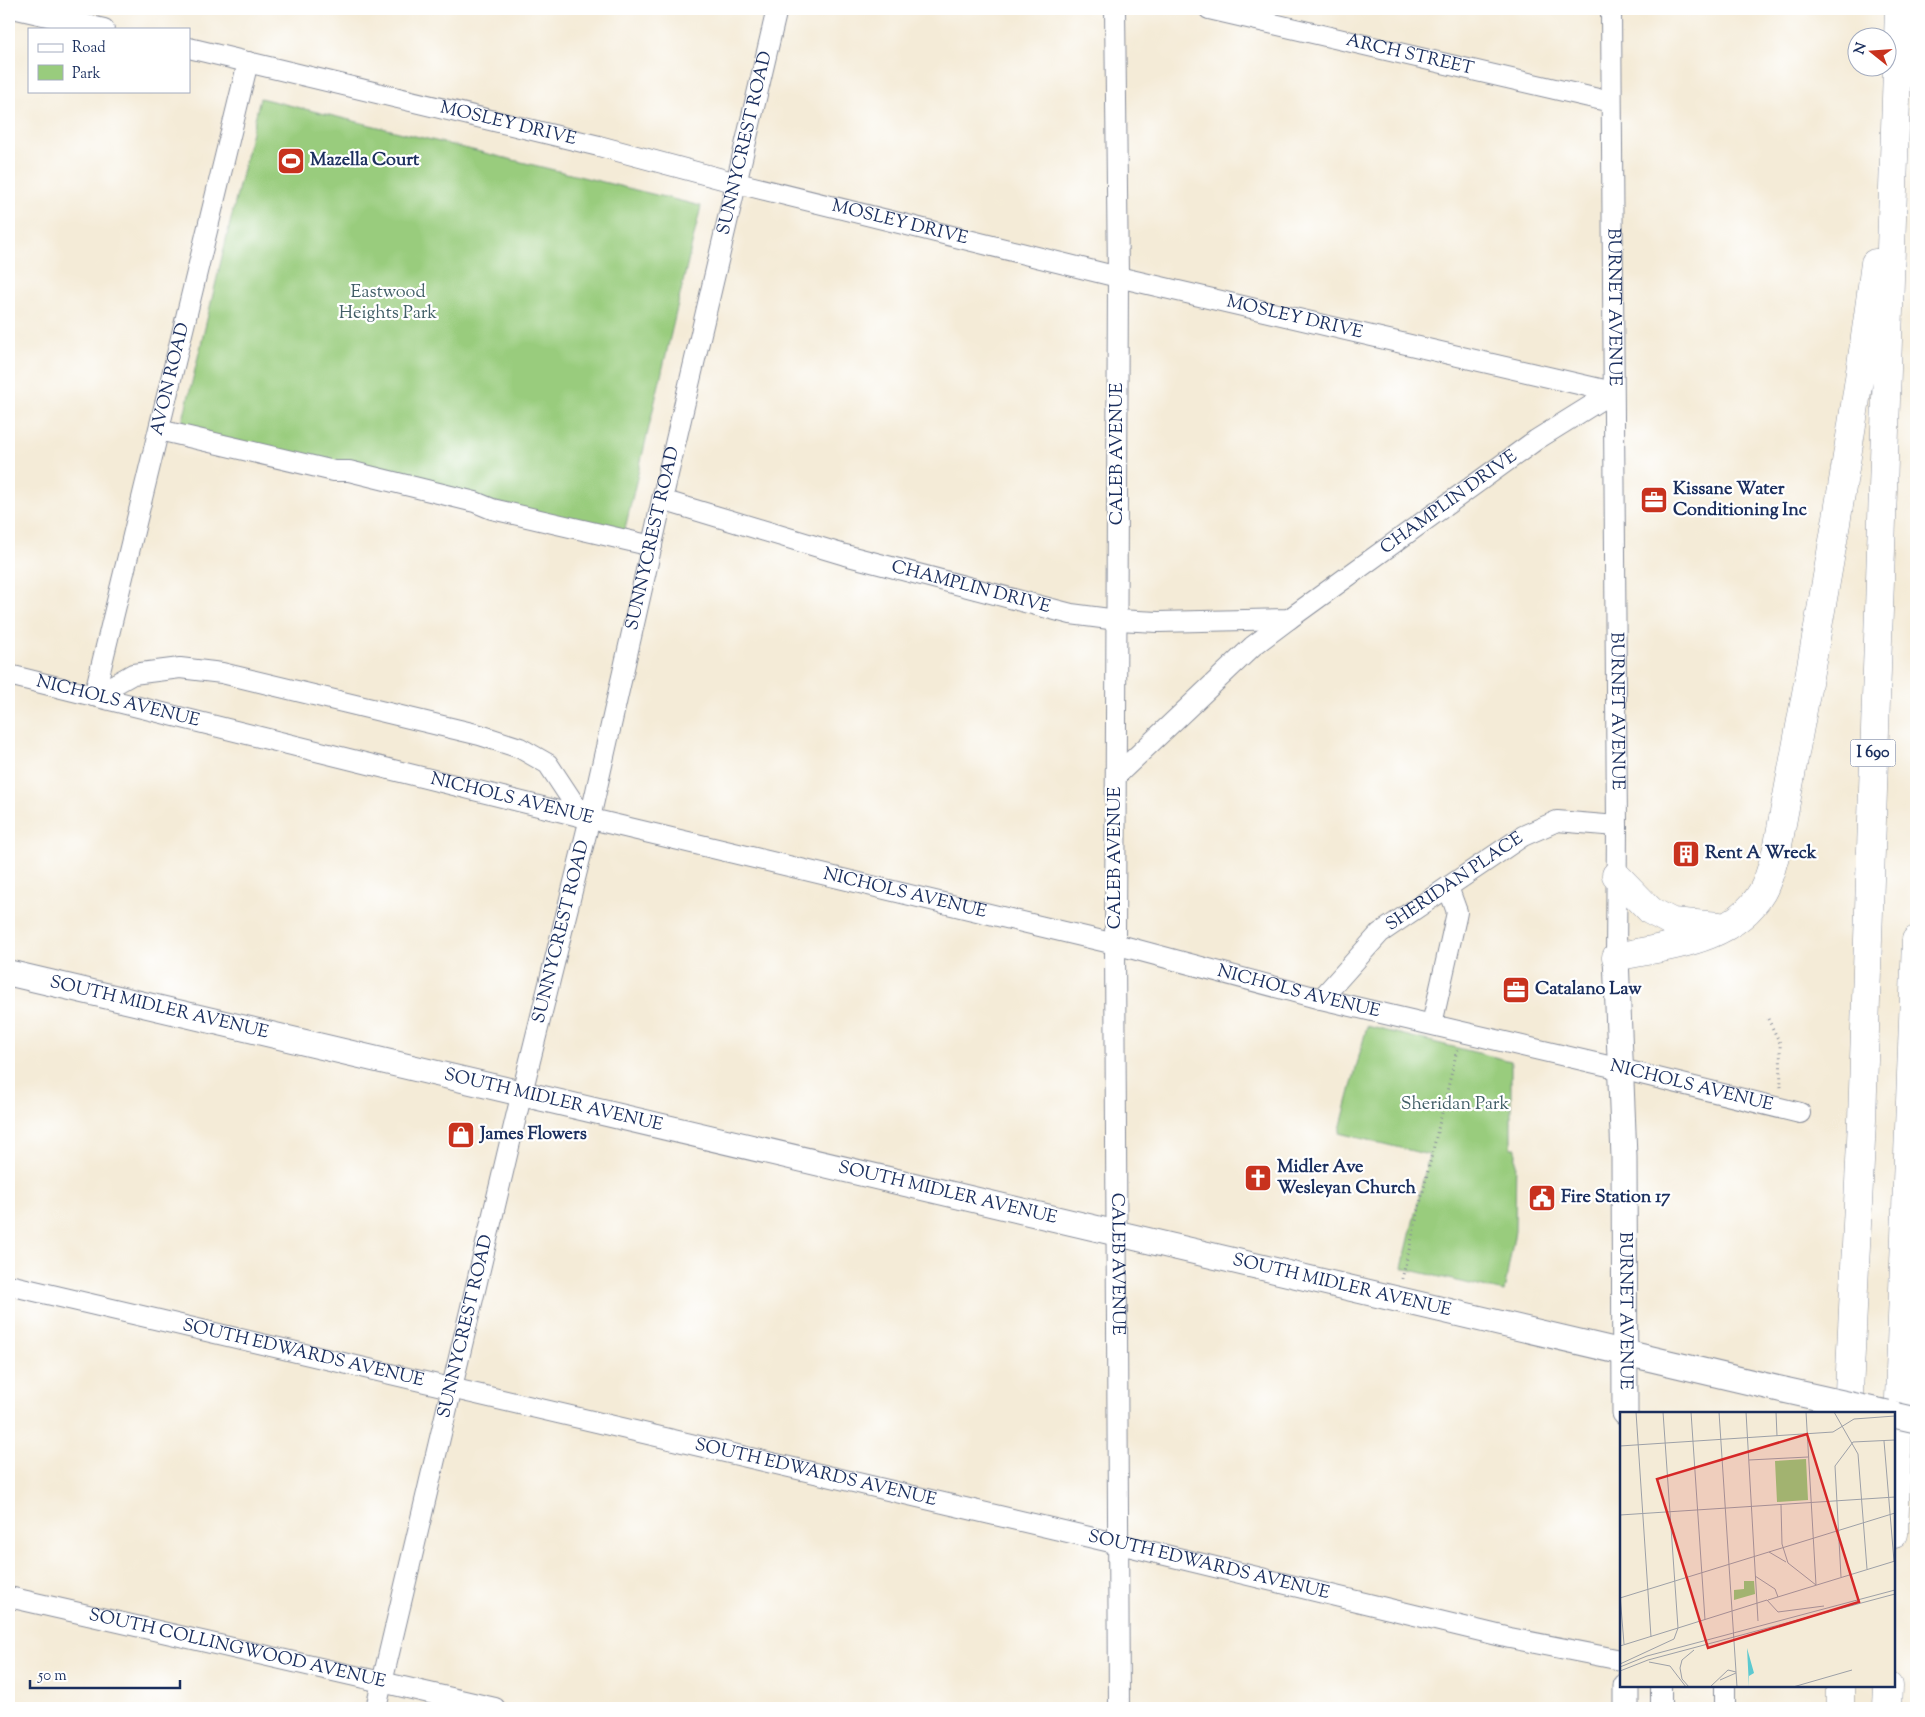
<svg xmlns="http://www.w3.org/2000/svg" width="1925" height="1717" viewBox="0 0 1925 1717" font-family="'Sorts Mill Goudy',serif">
	<style>
		.green { fill: #99cc7d; stroke: #5a7e6e }
		.lines { fill: none; stroke-linecap: round; stroke-linejoin: round }
		.minor-casing { stroke: #888d9a; stroke-width: 22 }
		.major-casing { stroke: #888d9a; stroke-width: 27 }
		.highway-casing { stroke: #888d9a; stroke-width: 29 }
		.path { stroke: #888d9a; stroke-width: 3; stroke-dasharray: 1 4; stroke-linecap: butt }
		.minor { stroke: #fff; stroke-width: 20 }
		.major { stroke: #fff; stroke-width: 25 }
		.highway { stroke: #fff; stroke-width: 28 }
		.major-bridge-casing { stroke: #888d9a; stroke-width: 27; stroke-linecap: butt }
		.major-bridge { stroke: #fff; stroke-width: 25 }
		.labels { text-anchor: middle; dominant-baseline: central; stroke-width: 4.5; stroke-linejoin: round; paint-order: stroke }
		.shield { fill: #fff; stroke: #5f6d8e; stroke-width: 1 }
		.shield-label { font-size: 16px; font-weight: bold; fill: #1b2f5e }
		.street-label { font-size: 18px; fill: #1b2f5e; stroke: #fff }
		.poi-label { font-size: 18px; font-weight: bold; fill: #1b2f5e; stroke: #fff; text-anchor: start }
		.park-label { font-size: 18px; fill: #415e67; stroke: #fff }
		.inset-road { fill: none; stroke: #9da0a7; stroke-width: 1 }
		.view { fill: #d62828; fill-opacity: 0.15; stroke: #d62828; stroke-width: 2.5 }
		.inset-edge { fill: none; stroke: #1b2f5e; stroke-width: 2.5 }
	</style>
	<rect width="100%" height="100%" fill="#fff"/>
	<filter id="ink" filterUnits="userSpaceOnUse"><feTurbulence type="fractalNoise" baseFrequency=".02" numOctaves="2"/><feDisplacementMap in="SourceGraphic" scale="10" xChannelSelector="R" yChannelSelector="G"/><feConvolveMatrix kernelMatrix="1 2 1 2 8 2 1 2 1" color-interpolation-filters="sRGB"/></filter>
	<filter id="wash" filterUnits="userSpaceOnUse"><feTurbulence type="fractalNoise" baseFrequency=".0096" numOctaves="4" result="noise"/><feDisplacementMap in="SourceGraphic" scale="20" xChannelSelector="R" yChannelSelector="G"/><feGaussianBlur stdDeviation="1.12" result="paint"/><feColorMatrix in="noise" values="0 0 0 0 0 0 0 0 0 0 0 0 0 0 0 0 0 1.4 0 .05"/><feComposite in="paint" operator="in"/></filter>
	<g filter="url(#wash)">
		<rect width="100%" height="100%" fill="#f4ebd7"/>
		<!-- green -->
		<path class="green" d="M 260,98 L 701,206 L 624,533 L 181,428 Z
			M 1367,1026 L 1511,1061 L 1511,1148 L 1516,1148 L 1515,1231 L 1504,1292 L 1402,1268 L 1429,1155 L 1339,1133 Z"/>
	</g>
	<g filter="url(#ink)">
		<g class="lines">
			<!-- minor casing -->
			<g class="minor-casing">
				<g id="minor">
					<path d="M 17,9 L 104,29"/>
					<path id="s1" d="M 1115,9 L 1118,277 L 1115,944 L 1119,1708"/>
					<path id="s2" d="M 1209,9 L 1611,102"/>
					<path id="s3" d="M 1611,9 L 1617,826 L 1616,957"/>
					<path id="s4" d="M 189,48 L 599,146 L 737,183 L 1118,277 L 1613,392"/>
					<path d="M 159,430 L 334,471 L 349,471 L 475,502 L 492,509 L 652,546"/>
					<path id="s5" d="M 662,500 L 845,555 L 1071,614 L 1117,620 L 1158,622 L 1289,619 L 1536,440 L 1613,392"/>
					<path id="s6" d="M 9,675 L 583,817 L 1115,944 L 1321,999 L 1621,1069 L 1800,1113"/>
					<path id="s7" d="M 94,696 L 248,62"/>
					<path d="M 94,696 L 133,674 L 180,668 L 222,673 L 480,735 L 520,748 L 548,764 L 583,817"/>
					<path d="M 1116,776 L 1253,646 L 1289,619"/>
					<path id="s8" d="M 1321,999 L 1380,933 L 1523,836 L 1557,821 L 1617,826"/>
					<path d="M 1432,1024 L 1456,917 L 1457,912 L 1448,887"/>
					<path id="s9" d="M 9,1285 L 1132,1547 L 1510,1638 L 1621,1660"/>
					<path id="s10" d="M 9,1597 L 495,1708"/>
					<path d="M 1661,1686 L 1661,1708"/>
					<path d="M 1725,1686 L 1725,1708"/>
					<path id="s11" d="M 376,1708 L 516,1117 L 590,818 L 662,500 L 777,9"/>
				</g>
			</g>
			<!-- major casing -->
			<g class="major-casing">
				<g id="major">
					<path id="s12" d="M 1616,957 L 1624,1157 L 1625,1413"/>
					<path id="s13" d="M 9,973 L 1784,1390"/>
					<path d="M 1626,1708 L 1626,1686"/>
				</g>
			</g>
			<!-- highway casing -->
			<g class="highway-casing">
				<path id="highway" d="M 1616,875 L 1651,911 L 1672,922 L 1719,926
					M 1616,957 C 1666,946 1733,942 1762,892 C 1770,878 1773,862 1778,845 C 1814,652 1850,459 1875,263
					M 1848,1413 L 1862,1120 L 1899,9
					M 1894,1534 L 1916,940
					M 1840,1708 L 1840,1686
					M 1887,1708 L 1888,1686"/>
			</g>
			<!-- path -->
			<path class="path" d="M 1768,1019 L 1780,1043 L 1781,1089
				M 1402,1279 L 1457,1050"/>
			<!-- minor -->
			<use href="#minor" class="minor"/>
			<!-- major -->
			<use href="#major" class="major"/>
			<!-- highway -->
			<use href="#highway" class="highway"/>
			<!-- major-bridge casing -->
			<g class="major-bridge-casing">
				<path id="major-bridge" d="M 1784,1390 L 1887,1413
					M 1894,1415 L 1916,1420"/>
			</g>
			<!-- major-bridge -->
			<use href="#major-bridge" class="major-bridge"/>
		</g>
	</g>
	<!-- icons -->
	<defs>
		<g id="stadium-square" transform="scale(1.4375)"><rect x="-9" y="-9" width="18" height="18" rx="4" fill="#c8321e" stroke="#fff"/><path d="M0-5a6.5 5 0 1 0 0 10a6.5 5 0 1 0 0-10ZM-3.5-1.8h7v3.6h-7Z" fill="#fff"/></g>
		<g id="office-square" transform="scale(1.4375)"><rect x="-9" y="-9" width="18" height="18" rx="4" fill="#c8321e" stroke="#fff"/><path d="M-6-3h4V-5.5h4V-3h4V5H-6ZM-1-4.5V-3h2v-1.5ZM-6 0V1H6V0Z" fill="#fff"/></g>
		<g id="building-square" transform="scale(1.4375)"><rect x="-9" y="-9" width="18" height="18" rx="4" fill="#c8321e" stroke="#fff"/><path d="M-4-6H4V6H1V3H-1V6H-4ZM-2.5-4.3h1.7v1.8h-1.7ZM.8-4.3h1.7v1.8H.8ZM-2.5-1h1.7V.8h-1.7ZM.8-1h1.7V.8H.8Z" fill="#fff"/></g>
		<g id="shop-square" transform="scale(1.4375)"><rect x="-9" y="-9" width="18" height="18" rx="4" fill="#c8321e" stroke="#fff"/><path d="M-5-2.5h2.3a2.7 3.5 0 0 1 5.4 0H5L5.5 6h-11ZM-1.5-2.5h3a1.5 2.3 0 0 0-3 0Z" fill="#fff"/></g>
		<g id="church-square" transform="scale(1.4375)"><rect x="-9" y="-9" width="18" height="18" rx="4" fill="#c8321e" stroke="#fff"/><path d="M-1.2-6h2.4v3.5h3.3v2.4h-3.3V6h-2.4V-.1h-3.3v-2.4h3.3Z" fill="#fff"/></g>
		<g id="civic-square" transform="scale(1.4375)"><rect x="-9" y="-9" width="18" height="18" rx="4" fill="#c8321e" stroke="#fff"/><path d="M-.6-6.5H3V-4.5H.6V-3L4-1V1h2V6H-6V1h2V-1L-.6-3ZM-1.2 2.5V6h2.4V2.5Z" fill="#fff"/></g>
	</defs>
	<g fill-rule="evenodd">
		<use href="#stadium-square" x="291" y="161"/>
		<use href="#office-square" x="1654" y="500"/>
		<use href="#building-square" x="1686" y="854"/>
		<use href="#office-square" x="1516" y="990"/>
		<use href="#shop-square" x="461" y="1135"/>
		<use href="#church-square" x="1258" y="1178"/>
		<use href="#civic-square" x="1542" y="1198"/>
	</g>
	<g class="labels">
		<!-- shield labels -->
		<rect class="shield" x="1850.5" y="739.5" width="45" height="27" rx="4"/>
		<g class="shield-label">
			<text x="1873" y="753">I 690</text>
		</g>
		<!-- street labels -->
		<g class="street-label">
			<text stroke="none"><textPath href="#s2" startOffset="206">ARCH STREET</textPath></text>
			<text stroke="none"><textPath href="#s4" startOffset="328">MOSLEY DRIVE</textPath></text>
			<text stroke="none"><textPath href="#s11" startOffset="1608">SUNNYCREST ROAD</textPath></text>
			<text stroke="none"><textPath href="#s4" startOffset="732">MOSLEY DRIVE</textPath></text>
			<text stroke="none"><textPath href="#s3" startOffset="298">BURNET AVENUE</textPath></text>
			<text stroke="none"><textPath href="#s4" startOffset="1138">MOSLEY DRIVE</textPath></text>
			<text stroke="none"><textPath href="#s7" startOffset="326">AVON ROAD</textPath></text>
			<text transform="translate(1118 454) rotate(-90)">CALEB AVENUE</text>
			<text stroke="none"><textPath href="#s5" startOffset="841">CHAMPLIN DRIVE</textPath></text>
			<text stroke="none"><textPath href="#s11" startOffset="1202">SUNNYCREST ROAD</textPath></text>
			<text stroke="none"><textPath href="#s5" startOffset="321">CHAMPLIN DRIVE</textPath></text>
			<text stroke="none"><textPath href="#s6" startOffset="112">NICHOLS AVENUE</textPath></text>
			<text stroke="none"><textPath href="#s3" startOffset="702">BURNET AVENUE</textPath></text>
			<text stroke="none"><textPath href="#s6" startOffset="518">NICHOLS AVENUE</textPath></text>
			<text transform="translate(1116 858) rotate(-90)">CALEB AVENUE</text>
			<text stroke="none"><textPath href="#s8" startOffset="179">SHERIDAN PLACE</textPath></text>
			<text stroke="none"><textPath href="#s6" startOffset="922">NICHOLS AVENUE</textPath></text>
			<text stroke="none"><textPath href="#s11" startOffset="798">SUNNYCREST ROAD</textPath></text>
			<text stroke="none"><textPath href="#s6" startOffset="1328">NICHOLS AVENUE</textPath></text>
			<text stroke="none"><textPath href="#s13" startOffset="154">SOUTH MIDLER AVENUE</textPath></text>
			<text stroke="none"><textPath href="#s6" startOffset="1732">NICHOLS AVENUE</textPath></text>
			<text stroke="none"><textPath href="#s13" startOffset="559">SOUTH MIDLER AVENUE</textPath></text>
			<text stroke="none"><textPath href="#s13" startOffset="964">SOUTH MIDLER AVENUE</textPath></text>
			<text stroke="none"><textPath href="#s1" startOffset="1255">CALEB AVENUE</textPath></text>
			<text stroke="none"><textPath href="#s13" startOffset="1369">SOUTH MIDLER AVENUE</textPath></text>
			<text stroke="none"><textPath href="#s12" startOffset="354">BURNET AVENUE</textPath></text>
			<text stroke="none"><textPath href="#s11" startOffset="392">SUNNYCREST ROAD</textPath></text>
			<text stroke="none"><textPath href="#s9" startOffset="302">SOUTH EDWARDS AVENUE</textPath></text>
			<text stroke="none"><textPath href="#s9" startOffset="828">SOUTH EDWARDS AVENUE</textPath></text>
			<text stroke="none"><textPath href="#s9" startOffset="1232">SOUTH EDWARDS AVENUE</textPath></text>
			<text stroke="none"><textPath href="#s10" startOffset="234">SOUTH COLLINGWOOD AVENUE</textPath></text>
		</g>
		<!-- poi labels -->
		<g class="poi-label">
			<text x="310" y="161">Mazella Court</text>
			<text x="1673" y="490">Kissane Water<tspan x="1673" dy="21">Conditioning Inc</tspan></text>
			<text x="1705" y="854">Rent A Wreck</text>
			<text x="1535" y="990">Catalano Law</text>
			<text x="480" y="1135">James Flowers</text>
			<text x="1277" y="1168">Midler Ave<tspan x="1277" dy="21">Wesleyan Church</tspan></text>
			<text x="1561" y="1198">Fire Station 17</text>
		</g>
		<!-- park labels -->
		<g class="park-label">
			<text x="388" y="293">Eastwood<tspan x="388" dy="21">Heights Park</tspan></text>
			<text x="1455" y="1105">Sheridan Park</text>
		</g>
	</g>
	<!-- overview -->
	<g transform="translate(1620 1412)">
		<rect width="275" height="275" fill="#f4ebd7"/>
		<path d="M 186,47 L 188,88 L 157,90 L 155,49 ZM 124,169 L 134,169 L 135,182 L 114,188 L 114,178 L 124,177 Z" fill="#99cc7d"/>
		<path d="M 127,236 L 134,261 L 129,264 L 129,275 Z" fill="#5cc9d0"/>
		<path class="inset-road" d="M 16,0 L 31,225M 71,0 L 85,208M 99,0 L 117,275M 126,0 L 138,209M 156,0 L 157,24M 186,0 L 196,173M 214,0 L 238,42 L 247,157M 264,29 L 274,149M 233,30 L 275,28M 0,34 L 213,20 L 234,7 L 275,4M 129,48 L 188,45M 161,93 L 162,132 L 168,151 L 196,173M 0,103 L 275,85M 149,140 L 166,150M 135,164 L 155,177 L 158,185M 221,165 L 215,54 L 233,30M 0,183 L 4,232M 0,186 L 275,101M 147,188 L 158,200 L 204,194M 148,188 L 275,149M 58,216 L 147,188M 0,234 L 58,216 L 43,0M 29,250 L 50,254 L 66,275M 0,252 L 54,227 L 58,216M 0,255 L 27,244 L 275,178M 0,259 L 28,248 L 275,182M 100,268 L 116,261M 69,275 L 62,267 L 60,256 L 62,248 L 74,238M 90,275 L 108,258 L 116,260M 173,275 L 232,258"/>
		<path class="view" d="M 187,22 L 239,190 L 88,236 L 37,67 Z"/>
		<rect width="275" height="275" class="inset-edge"/>
	</g>
	<!-- margin -->
	<rect width="1925" height="1717" fill="none" stroke="#fff" stroke-width="30"/>
	<!-- legend -->
	<rect x="28" y="28" width="162" height="65" fill="#ffffff" stroke="#a4acbf"/>
	<rect x="38" y="44" width="25" height="8" fill="#ffffff" stroke="#a4acbf"/>
	<text x="72" y="52" font-size="15" fill="#1b2f5e">Road</text>
	<rect x="38" y="65" width="25" height="15" fill="#99cc7d" stroke="#a4acbf"/>
	<text x="72" y="78" font-size="15" fill="#1b2f5e">Park</text>
	<!-- north arrow -->
	<g transform="translate(1872 52) rotate(287)"><circle r="24" fill="#ffffff" stroke="#a4acbf"/>
	<path d="M0-4L9 19L0 12L-9 19Z" fill="#c8321e"/>
	<text y="-8" font-size="14" font-weight="bold" text-anchor="middle" fill="#1b2f5e">N</text>
	</g>
	<!-- scale -->
	<path d="M30 1680v8h150v-8" fill="none" stroke="#1b2f5e" stroke-width="2.5"/>
	<text x="38" y="1680" font-size="15" fill="#1b2f5e" stroke="#ffffff" stroke-width="4" paint-order="stroke">50 m</text>
</svg>
